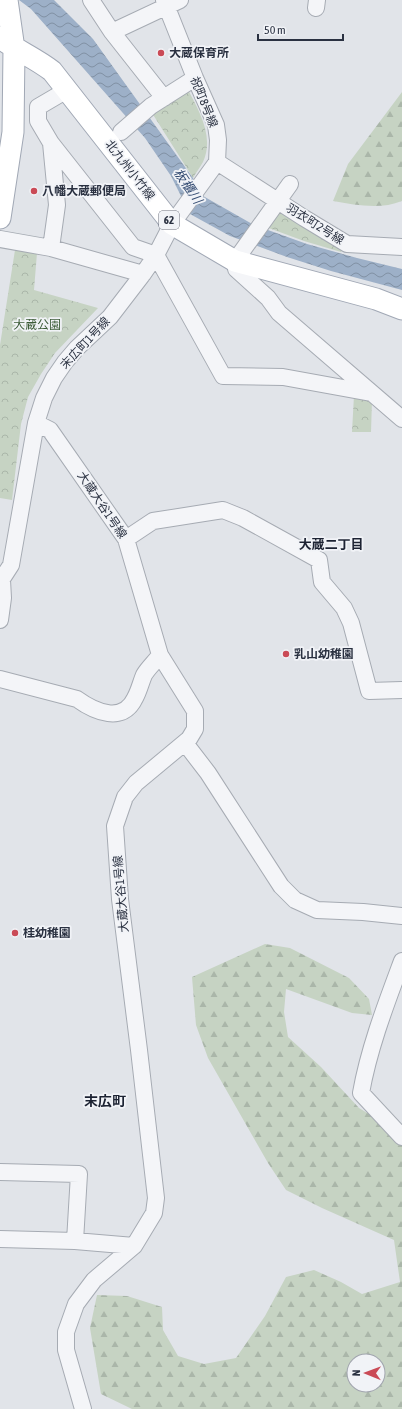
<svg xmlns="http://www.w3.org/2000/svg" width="402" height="1409" viewBox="0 0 402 1409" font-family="'Asap Condensed','Noto Sans JP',sans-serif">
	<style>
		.forest { fill: url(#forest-firs); fill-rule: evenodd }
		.park { fill: url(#park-crowns) }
		.water { fill: url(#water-waves) }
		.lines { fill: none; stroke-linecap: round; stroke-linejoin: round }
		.minor-casing { stroke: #a6abb3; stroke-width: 18 }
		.major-casing { stroke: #a1a8b5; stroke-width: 23 }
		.minor { stroke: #f4f5f8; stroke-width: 16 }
		.major { stroke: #fff; stroke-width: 21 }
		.poi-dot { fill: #ca4a56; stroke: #f1f3f7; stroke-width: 1.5 }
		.labels { text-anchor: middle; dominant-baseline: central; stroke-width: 3.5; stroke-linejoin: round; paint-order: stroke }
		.shield { fill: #f1f3f7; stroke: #666b78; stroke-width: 1 }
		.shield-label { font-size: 11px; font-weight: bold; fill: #2a3141 }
		.poi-label { font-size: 12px; font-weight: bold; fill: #2a3141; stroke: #f1f3f7; text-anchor: start }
		.street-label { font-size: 12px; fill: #2a3141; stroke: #f1f3f7 }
		.park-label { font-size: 12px; fill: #3c5c38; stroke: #f1f3f7 }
		.water-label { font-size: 13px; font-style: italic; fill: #354d73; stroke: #f1f3f7 }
		.neighbourhood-label { font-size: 13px; font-weight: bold; fill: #1c2232; stroke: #f1f3f7 }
		.quarter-label { font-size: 14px; font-weight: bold; fill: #1c2232; stroke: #f1f3f7 }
	</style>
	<defs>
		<pattern id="forest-firs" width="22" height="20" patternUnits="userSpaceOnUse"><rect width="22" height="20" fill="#c6d3c3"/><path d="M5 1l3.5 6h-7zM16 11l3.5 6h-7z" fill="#aab6a9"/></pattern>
		<pattern id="park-crowns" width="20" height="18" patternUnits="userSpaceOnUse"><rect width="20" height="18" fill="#c6d3c3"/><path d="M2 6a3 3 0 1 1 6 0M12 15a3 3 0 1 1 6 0" fill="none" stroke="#aab6a9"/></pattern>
		<pattern id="water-waves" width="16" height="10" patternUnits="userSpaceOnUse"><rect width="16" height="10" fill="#9db0c8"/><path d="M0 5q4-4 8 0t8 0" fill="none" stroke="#8090a4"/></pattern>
	</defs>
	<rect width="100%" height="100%" fill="#e1e4e9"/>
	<!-- forest -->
	<path class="forest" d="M 402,92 L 402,201 C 380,210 356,205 333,201 L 348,164 Z
		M 265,944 L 290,948 L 349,978 L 369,999 L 372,1015 L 352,1013 L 286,989 L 284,1012 L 288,1037 L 321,1067 L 359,1108 L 402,1134 L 402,1409 L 132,1409 L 101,1394 L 90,1328 L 97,1295 L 127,1296 L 162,1307 L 163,1330 L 178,1356 L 204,1364 L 236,1358 L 265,1316 L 286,1277 L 314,1270 L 341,1282 L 362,1294 L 400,1282 L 394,1240 L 322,1208 L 286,1190 L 268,1163 L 208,1058 L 196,1025 L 192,977 ZM 354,1361 L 378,1361 L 378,1385 L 354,1385 Z"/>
	<!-- park -->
	<path class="park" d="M 186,86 C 198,109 215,136 203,162 C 200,167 196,173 193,178 L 152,113 Z
		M 282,210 L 344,247 L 341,252 L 304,241 L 266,227 L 276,211 Z
		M 15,250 L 37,253 L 34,290 L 98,308 L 55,353 L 41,374 L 28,397 L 21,424 L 12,500 L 0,498 L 0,345 Z
		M 354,395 L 372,400 L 371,432 L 352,432 Z"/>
	<!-- water -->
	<path class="water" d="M 19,0 L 54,0 L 93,39 L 193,178 L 203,196 L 254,225 L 307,244 L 357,258 L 402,269 L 402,290 L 331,271 L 287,257 L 230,236 L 190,214 L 171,176 L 145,138 L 31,9 Z"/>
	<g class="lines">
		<!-- minor casing -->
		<g class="minor-casing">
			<path id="minor" d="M 91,0 L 112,32 L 164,98
				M 316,8 L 317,0
				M 112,32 L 180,0
				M 67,90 L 38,107 L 38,121 L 51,143 L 133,247 L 156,255 L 223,376 L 283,377 L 371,393
				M 121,132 L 151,106 L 195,78
				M 217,162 L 304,218 L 347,244 L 402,247
				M 290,184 L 235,261 L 236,269 L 268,298 L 279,313 L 402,419
				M 0,239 L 51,248 L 143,274
				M 51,248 L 57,205 L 51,143
				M 36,423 L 50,430 L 126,539 L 160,655 L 195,711 L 195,729 L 189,739 L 136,783 L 125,797 L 115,826 L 120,899 L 139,1050 L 156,1198 L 154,1213 L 134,1246 L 94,1280 L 76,1304 L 66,1332 L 66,1350 L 83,1409
				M 126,539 L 153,521 L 223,510 L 243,518 L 319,560 L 322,582 L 344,608 L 351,623 L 369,691 L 402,690
				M 0,582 L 11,565 L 36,423 L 44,398 L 54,378 L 65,362 L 77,348 L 110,317 L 143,274 L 156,255 L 172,224 L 217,162 L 218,140 L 216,125 L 195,78 L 164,0
				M 0,620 L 3,598 L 2,580
				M 0,679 L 77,699 C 95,712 123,724 135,698 C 139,691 141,682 144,675 C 148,668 155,662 160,655
				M 185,743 L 208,773 L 281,886 L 295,900 L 317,910 L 363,912 L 402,916
				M 402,961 C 386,1004 369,1048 361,1093 L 402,1137
				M 0,1172 L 79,1174 L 75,1241
				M 0,1239 L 75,1241 L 134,1246"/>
		</g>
		<!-- major casing -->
		<g class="major-casing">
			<path id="major" d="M 0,38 C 16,50 35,58 52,71 L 172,224 L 235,261 L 376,299 L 402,309
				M 0,218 L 13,132 L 14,49 L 7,0"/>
		</g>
		<!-- minor -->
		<use href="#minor" class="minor"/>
		<!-- major -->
		<use href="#major" class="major"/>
	</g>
	<!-- markers -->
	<g class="poi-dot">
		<circle cx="161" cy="53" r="4"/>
		<circle cx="34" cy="191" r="4"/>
		<circle cx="286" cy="654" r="4"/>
		<circle cx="15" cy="933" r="4"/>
	</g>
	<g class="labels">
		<!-- shield labels -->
		<rect class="shield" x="159" y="211" width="20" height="18" rx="3"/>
		<g class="shield-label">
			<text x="169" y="220">62</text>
		</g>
		<!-- poi labels -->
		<g class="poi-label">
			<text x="169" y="53">大蔵保育所</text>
			<text x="42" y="191">八幡大蔵郵便局</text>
			<text x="294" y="654">乳山幼稚園</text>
			<text x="23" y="933">桂幼稚園</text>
		</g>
		<!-- street labels -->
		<g class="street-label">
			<text transform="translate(204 102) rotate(68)">祝町8号線</text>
			<text transform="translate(130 170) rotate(52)">北九州小竹線</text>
			<text transform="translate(315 224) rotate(32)">羽衣町2号線</text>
			<text transform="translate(85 343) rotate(-47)">末広町1号線</text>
			<text transform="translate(102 505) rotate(56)">大蔵大谷1号線</text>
			<text transform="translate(121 894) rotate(-95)">大蔵大谷1号線</text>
		</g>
		<!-- park labels -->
		<g class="park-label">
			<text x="37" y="325">大蔵公園</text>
		</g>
		<!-- water labels -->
		<g class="water-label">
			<text transform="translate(188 186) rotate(56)">板櫃川</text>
		</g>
		<!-- neighbourhood labels -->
		<g class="neighbourhood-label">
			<text x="331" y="544">大蔵二丁目</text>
		</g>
		<!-- quarter labels -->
		<g class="quarter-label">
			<text x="105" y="1101">末広町</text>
		</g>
	</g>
	<!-- north arrow -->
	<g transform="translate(366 1373) rotate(271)"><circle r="19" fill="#f1f3f7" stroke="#a1a5ae"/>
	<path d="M0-3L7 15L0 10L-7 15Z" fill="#ca4a56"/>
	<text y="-6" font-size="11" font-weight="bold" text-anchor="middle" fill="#2a3141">N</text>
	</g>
	<!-- scale -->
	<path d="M258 34v6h85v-6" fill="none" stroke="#2a3141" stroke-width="2"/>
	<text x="264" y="34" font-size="12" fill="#2a3141" stroke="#f1f3f7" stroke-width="3" paint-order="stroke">50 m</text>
</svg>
